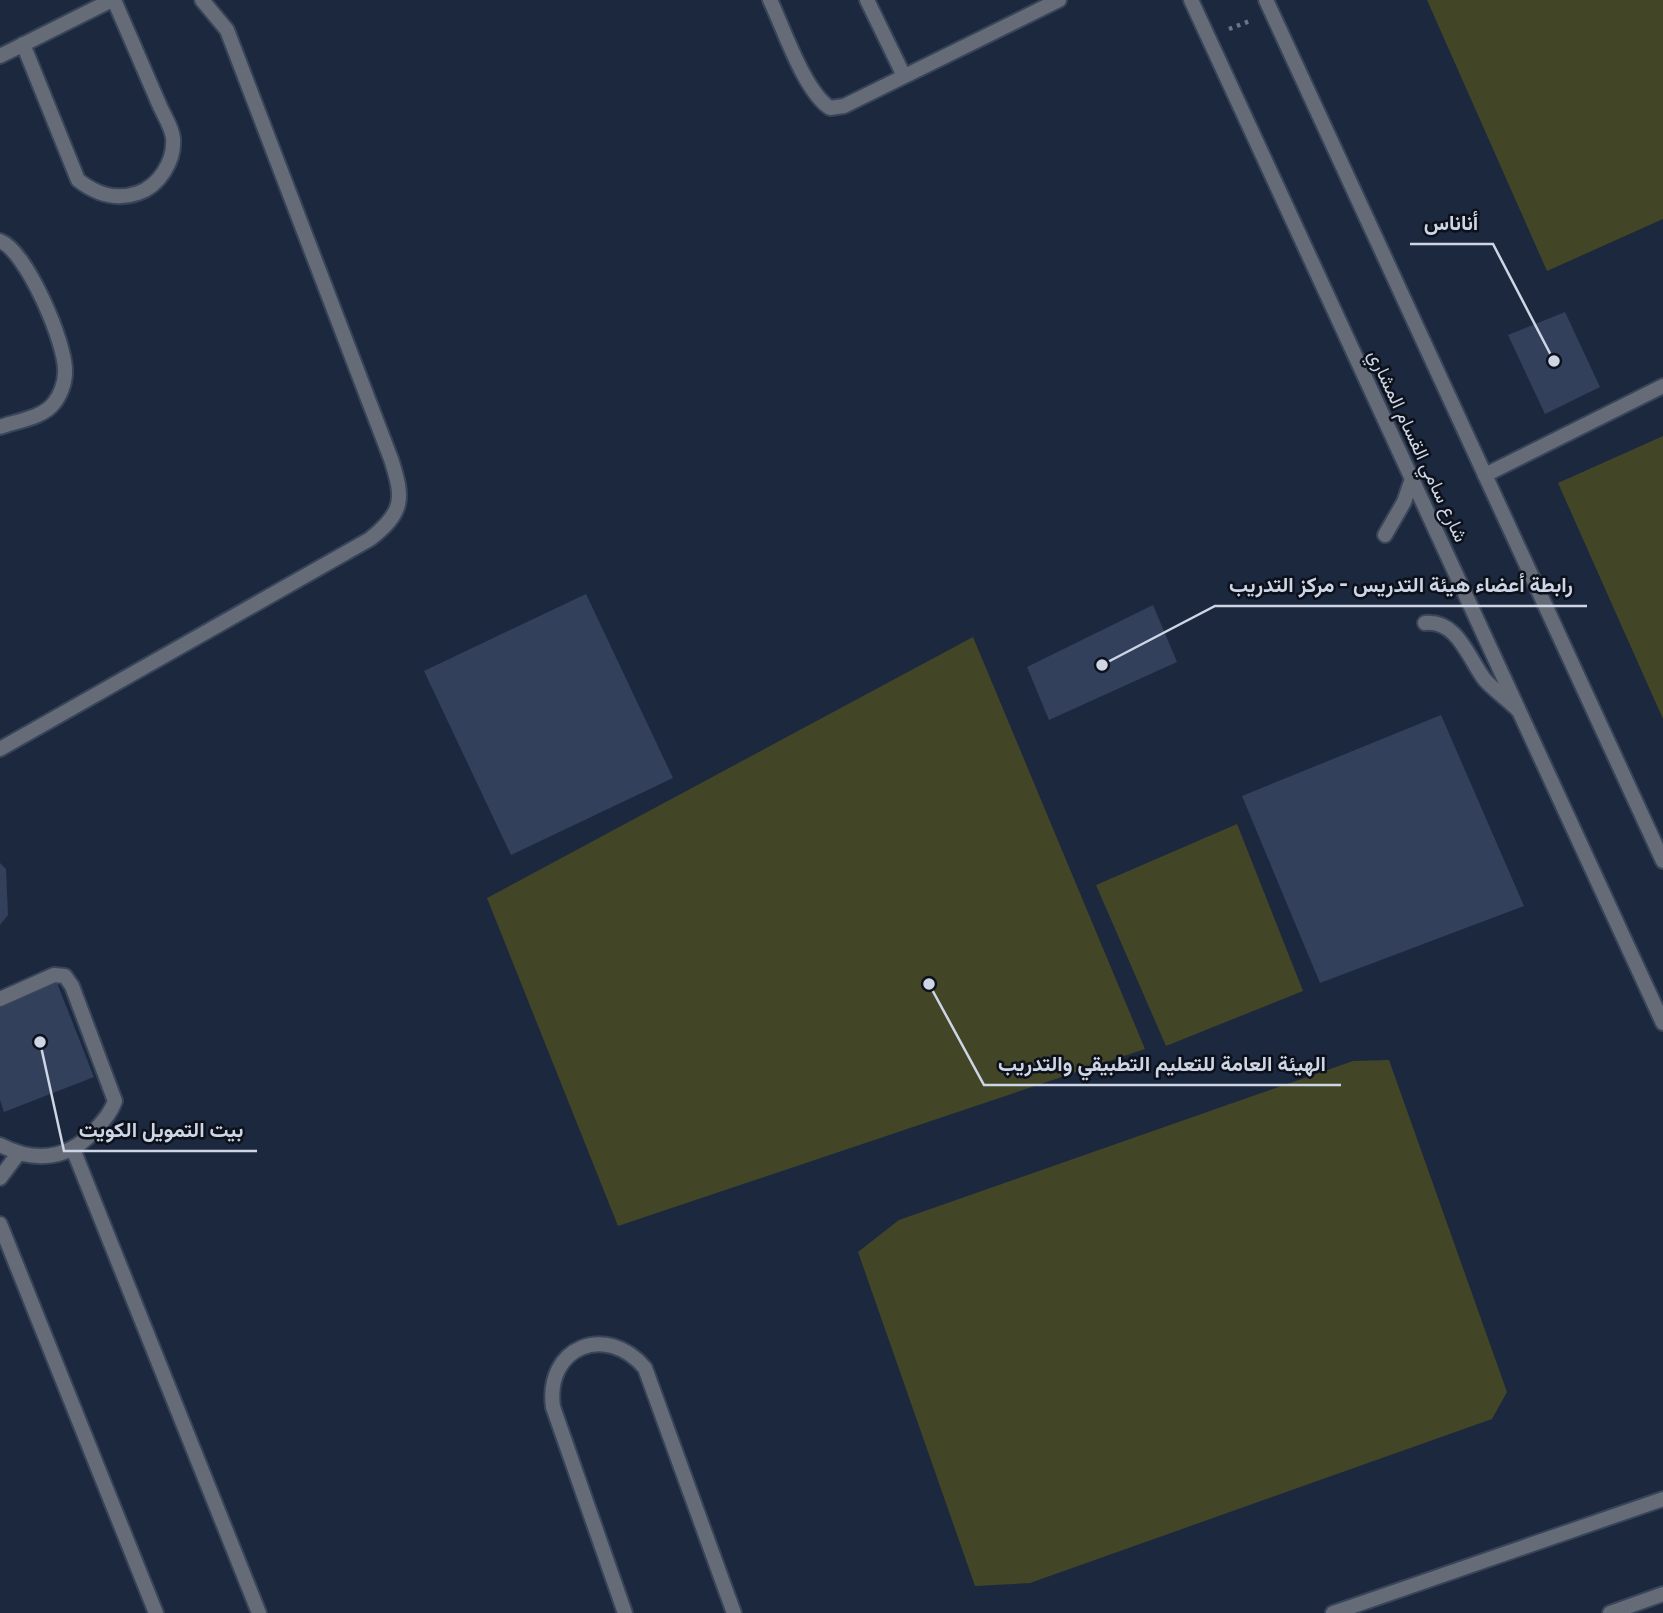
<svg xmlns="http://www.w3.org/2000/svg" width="1663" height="1613" viewBox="0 0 1663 1613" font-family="'Fira Sans',Vazirmatn,sans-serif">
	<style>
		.green { fill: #424627 }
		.building { fill: #32405c }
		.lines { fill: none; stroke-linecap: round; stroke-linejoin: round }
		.service-casing { stroke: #384459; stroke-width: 18 }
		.tertiary-casing { stroke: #384459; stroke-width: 18 }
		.path { stroke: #6b7588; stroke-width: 4.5; stroke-dasharray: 3.5 5; stroke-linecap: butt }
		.service { stroke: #656b77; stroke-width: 14 }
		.tertiary { stroke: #656b77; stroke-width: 14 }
		.labels { text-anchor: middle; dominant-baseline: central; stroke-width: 5; stroke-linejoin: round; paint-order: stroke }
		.street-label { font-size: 19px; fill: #ced6e5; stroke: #0c111b }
		.leader { fill: none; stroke: #ced6e5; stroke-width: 2.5 }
		.callout-dot { fill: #ced6e5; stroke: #0c111b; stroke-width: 2.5 }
		.callout-label { font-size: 21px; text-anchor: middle; font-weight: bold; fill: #ced6e5; stroke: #0c111b; stroke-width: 5; stroke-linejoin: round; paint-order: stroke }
	</style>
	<rect width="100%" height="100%" fill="#1c283e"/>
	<!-- green -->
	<path class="green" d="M 1427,0 L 1663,0 L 1663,219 L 1547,271 Z
		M 1663,436 L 1663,719 L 1558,483 Z
		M 973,637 L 1145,1049 L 618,1226 L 487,898 Z
		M 1237,824 L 1303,991 L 1166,1046 L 1096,885 Z
		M 1389,1060 L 1507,1392 L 1492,1419 L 1030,1583 L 975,1586 L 858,1252 L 899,1220 L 1353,1061 Z"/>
	<!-- building -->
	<path class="building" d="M 1565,312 L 1600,387 L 1545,414 L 1508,335 Z
		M 586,594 L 673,778 L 511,855 L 424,671 Z
		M 1153,605 L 1177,662 L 1049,720 L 1027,667 Z
		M 1441,715 L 1524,906 L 1320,983 L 1242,796 Z
		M 0,863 L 6,869 L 8,915 L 0,925 Z
		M 57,983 L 94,1077 L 4,1112 L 0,1100 L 0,1007 Z"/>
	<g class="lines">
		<!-- service casing -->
		<g class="service-casing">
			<path id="service" d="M 770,0 C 784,29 804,91 830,108 L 844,106 L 1059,0
				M 867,0 L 904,76
				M 23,44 L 78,180 C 96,194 115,201 138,193 C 159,186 175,161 173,138 C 172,127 163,114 159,104 C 144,69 129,35 114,0
				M 0,56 L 112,0
				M 0,241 C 26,250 67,345 65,373 C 65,383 60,396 54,403 C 43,418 16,421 0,427
				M 1485,475 L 1663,386
				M 1385,535 L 1404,502 L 1412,479
				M 1425,623 C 1458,620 1468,658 1485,680 C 1495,691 1508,700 1518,710
				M 0,749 L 370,539 C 404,512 404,499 391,459 L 227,30 L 202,0
				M 0,999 L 54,975 L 65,976 L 72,986 L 115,1101 C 111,1112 105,1119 97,1128 C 70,1159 37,1164 0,1145
				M 73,1149 L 259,1613
				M 0,1178 L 18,1154
				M 0,1224 L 156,1613
				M 625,1613 L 553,1407 C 545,1347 606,1322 645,1368 L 734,1613
				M 1333,1613 L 1663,1499
				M 1610,1613 L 1663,1594"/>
		</g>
		<!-- tertiary casing -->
		<g class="tertiary-casing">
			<path id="tertiary" d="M 1191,0 L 1663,1023
				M 1266,0 L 1663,861"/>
		</g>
		<!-- path -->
		<path class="path" d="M 1229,29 L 1250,21"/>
		<!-- service -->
		<use href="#service" class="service"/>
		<!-- tertiary -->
		<use href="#tertiary" class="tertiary"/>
	</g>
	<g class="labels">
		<!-- street labels -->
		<g class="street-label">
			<text transform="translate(1418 446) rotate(65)">شارع سامي القسام المشاري</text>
		</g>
	</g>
	<!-- callouts -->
	<path class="leader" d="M1554 361L1493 244H1410M1102 665L1215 606H1587M929 984L984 1085H1341M40 1042L64 1151H257"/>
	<g class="callout-dot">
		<circle cx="1554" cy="361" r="7"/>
		<circle cx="1102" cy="665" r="7"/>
		<circle cx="929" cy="984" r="7"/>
		<circle cx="40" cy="1042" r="7"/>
	</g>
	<g class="callout-label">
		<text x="1451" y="230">أناناس</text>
		<text x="1401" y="592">رابطة أعضاء هيئة التدريس - مركز التدريب</text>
		<text x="1162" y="1071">الهيئة العامة للتعليم التطبيقي والتدريب</text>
		<text x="161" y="1137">بيت التمويل الكويت</text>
	</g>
</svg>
